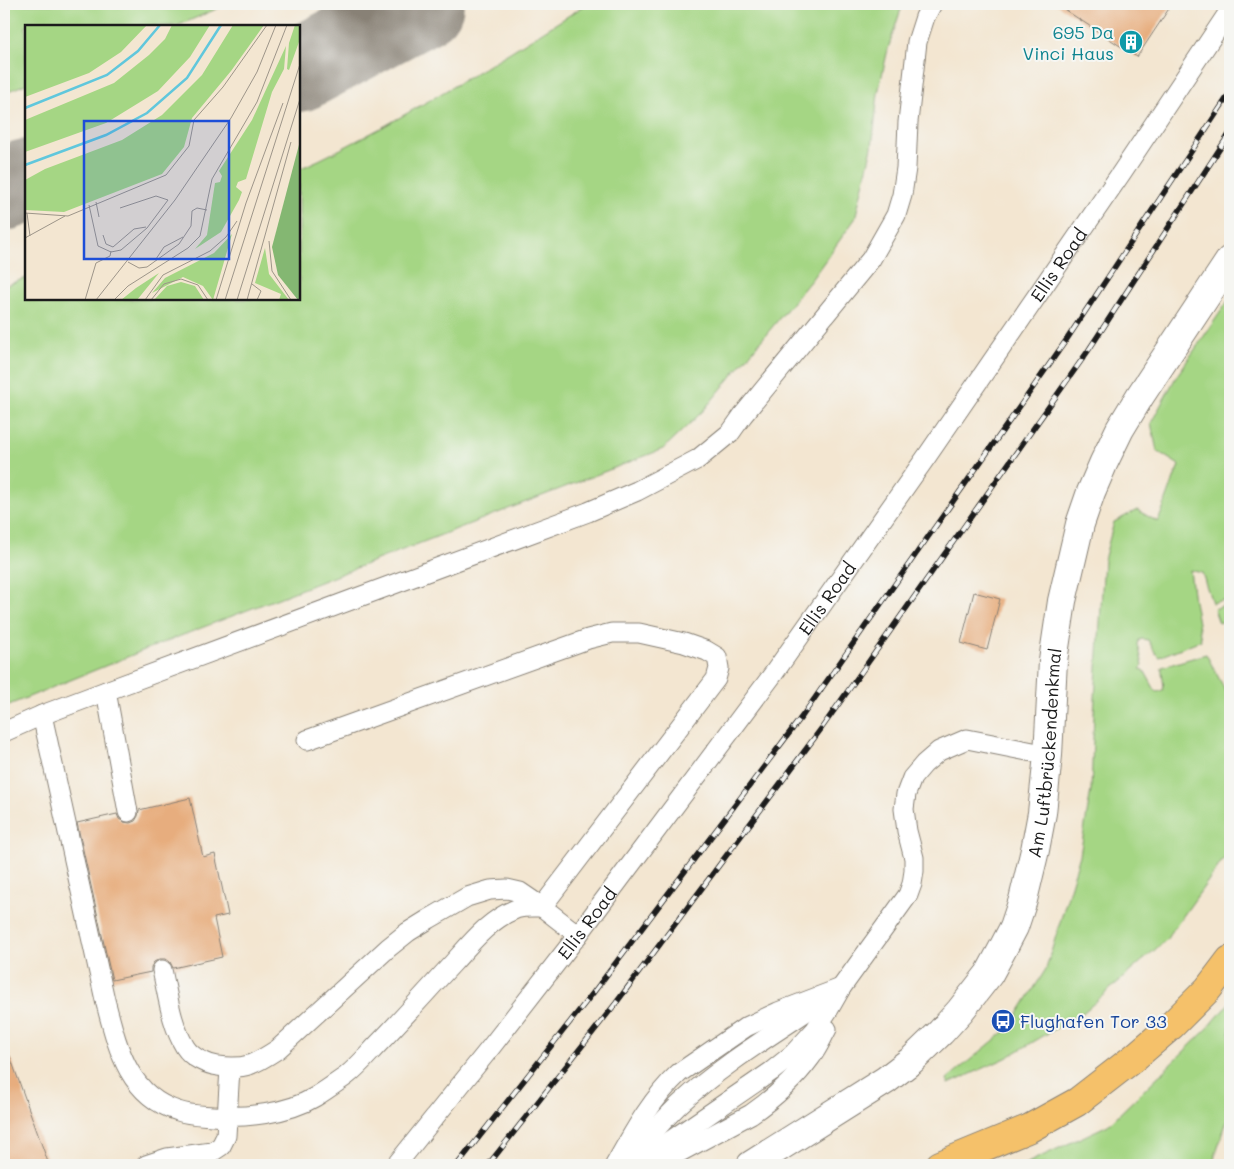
<svg xmlns="http://www.w3.org/2000/svg" width="1234" height="1169" viewBox="0 0 1234 1169" font-family="Mali,sans-serif">
	<style>
		.green { fill: #a5d684; stroke: #607950 }
		.lines { fill: none; stroke-linecap: round; stroke-linejoin: round }
		.taxiway { stroke: #888176; stroke-width: 84 }
		.building { fill: #e7ad7e }
		.lane-casing { stroke: #888176; stroke-width: 21 }
		.street-casing { stroke: #888176; stroke-width: 30 }
		.highway-casing { stroke: #888176; stroke-width: 30 }
		.lane { stroke: #fff; stroke-width: 19 }
		.street { stroke: #fff; stroke-width: 28 }
		.highway { stroke: #f5c16b; stroke-width: 28 }
		.rail-casing { stroke: #1c1c1c; stroke-width: 5.5 }
		.rail { stroke: #f6f6f2; stroke-width: 4; stroke-dasharray: 11; stroke-linecap: butt }
		.labels { text-anchor: middle; dominant-baseline: central; stroke-width: 4; stroke-linejoin: round; paint-order: stroke }
		.culture-label { font-size: 18px; fill: #0d838f; stroke: #f6f6f2; text-anchor: end }
		.street-label { font-size: 18px; fill: #1c1c1c; stroke: #f6f6f2 }
		.transit-label { font-size: 18px; fill: #164399; stroke: #f6f6f2; text-anchor: start }
		.inset-river { fill: none; stroke: #60c7dc; stroke-width: 2.5 }
		.inset-road { fill: none; stroke: #9d9589; stroke-width: 1 }
		.view { fill: #1d4ed8; fill-opacity: 0.15; stroke: #1d4ed8; stroke-width: 2.5 }
		.inset-edge { fill: none; stroke: #1c1c1c; stroke-width: 2.5 }
	</style>
	<rect width="100%" height="100%" fill="#f6f6f2"/>
	<filter id="ink" filterUnits="userSpaceOnUse"><feTurbulence type="fractalNoise" baseFrequency=".02" numOctaves="2"/><feDisplacementMap in="SourceGraphic" scale="10" xChannelSelector="R" yChannelSelector="G"/><feConvolveMatrix kernelMatrix="1 2 1 2 8 2 1 2 1" color-interpolation-filters="sRGB"/></filter>
	<filter id="wash" filterUnits="userSpaceOnUse"><feTurbulence type="fractalNoise" baseFrequency=".0096" numOctaves="4" result="noise"/><feDisplacementMap in="SourceGraphic" scale="20" xChannelSelector="R" yChannelSelector="G"/><feGaussianBlur stdDeviation="1.12" result="paint"/><feColorMatrix in="noise" values="0 0 0 0 0 0 0 0 0 0 0 0 0 0 0 0 0 1.4 0 .05"/><feComposite in="paint" operator="in"/></filter>
	<g filter="url(#wash)">
		<rect width="100%" height="100%" fill="#f3e6d1"/>
		<!-- green -->
		<path class="green" d="M 4,4 L 228,4 L 177,26 L 26,26 L 26,84 L 4,93 Z
			M 587,4 L 904,4 L 900,12 L 888,49 L 878,93 L 872,147 L 855,219 L 811,280 L 703,411 L 663,449 L 147,649 L 4,707 L 4,286 L 26,278 L 26,299 L 299,299 L 299,169 C 327,157 354,142 381,128 C 451,89 519,47 587,4 Z
			M 1230,298 L 1230,619 L 1219,623 L 1214,609 L 1225,605 L 1223,600 L 1212,603 L 1202,573 L 1190,570 L 1194,601 L 1201,640 L 1159,657 L 1156,654 L 1148,640 L 1142,639 L 1139,640 L 1138,644 L 1143,666 L 1140,669 L 1144,670 L 1155,690 L 1157,692 L 1163,690 C 1165,683 1161,675 1162,667 L 1206,654 L 1230,699 L 1230,850 L 1166,940 L 1084,1012 L 1006,1058 L 949,1084 L 947,1079 L 1009,1028 L 1046,969 L 1080,855 L 1091,790 L 1094,714 L 1104,560 L 1114,522 L 1137,510 L 1158,522 L 1179,465 L 1157,451 L 1151,423 L 1176,377 Z
			M 1230,1002 L 1230,1112 L 1212,1165 L 1023,1165 L 1108,1125 L 1208,1028 Z"/>
		<g class="lines">
			<!-- taxiway -->
			<path class="taxiway" d="M 299,70 L 422,4
				M 4,189 L 26,181"/>
		</g>
		<g id="blocks">
			<!-- building -->
			<path class="building" d="M 1056,4 L 1172,4 L 1137,57 Z
				M 974,592 L 1000,599 L 987,650 L 961,643 Z
				M 190,798 L 203,857 L 215,854 L 228,915 L 214,918 L 222,957 L 173,968 L 170,962 L 166,959 L 160,959 L 154,962 L 151,967 L 151,972 L 112,980 L 77,823 L 117,814 L 119,819 L 124,822 L 130,823 L 135,821 L 138,816 L 139,810 Z
				M 7,1048 L 49,1165 L 4,1165 L 4,1049 Z"/>
		</g>
	</g>
	<g filter="url(#ink)">
		<use href="#blocks" fill-opacity="0" stroke="#888176" stroke-width="1"/>
		<g class="lines">
			<!-- lane casing -->
			<g class="lane-casing">
				<g id="lane">
					<path d="M 106,691 L 128,812"/>
					<path d="M 42,715 L 105,1000 C 117,1045 127,1095 178,1111 C 189,1115 200,1115 212,1116 C 244,1118 287,1114 315,1097 C 325,1091 336,1083 346,1076 C 359,1066 370,1052 381,1041 C 406,1015 429,989 453,963 C 471,943 490,919 516,909 C 524,906 534,907 542,907"/>
					<path d="M 4,732 L 42,715 L 106,691 L 588,512 L 637,491 L 698,459 L 731,432 L 743,415 L 871,259 L 896,215 L 902,195 L 906,168 L 908,122 L 917,42 L 925,17 L 932,4"/>
					<path d="M 307,740 L 588,639 L 612,633 L 639,633 L 684,643 L 707,651 L 717,657 L 719,668 L 716,679 L 542,907"/>
					<path d="M 162,970 C 168,996 171,1024 185,1047 C 192,1058 206,1064 218,1066 C 246,1070 255,1064 278,1049 L 388,948 L 408,932 L 429,919 L 467,897 L 490,890 L 507,889 L 520,892 L 542,907 L 578,935"/>
					<path d="M 627,1161 C 646,1142 662,1120 682,1102 C 722,1065 769,1037 813,1007"/>
					<path d="M 146,1165 L 167,1158 L 212,1152 L 221,1146 L 226,1136 L 230,1068"/>
					<path id="s1" d="M 396,1165 L 491,1047 L 578,935 L 774,673 L 927,456 L 1122,172 L 1230,10"/>
					<path d="M 615,1165 C 633,1133 652,1098 679,1073 L 746,1027 L 778,1012 L 841,988"/>
					<path d="M 635,1165 L 772,1071 L 792,1055 L 815,1030 L 829,1009 L 841,988 L 908,895 L 912,884 L 914,871 L 914,858 L 907,831 L 904,809 L 906,794 L 912,778 L 924,764 L 939,751 L 967,739 L 1048,755"/>
					<path d="M 656,1165 L 751,1114 C 774,1098 795,1079 811,1057 C 818,1048 822,1038 827,1029"/>
				</g>
			</g>
			<!-- street casing -->
			<g class="street-casing">
				<g id="street">
					<path id="s2" d="M 751,1165 L 886,1080 L 912,1060 L 941,1032 L 960,1011 L 989,974 L 1002,950 L 1014,927 L 1023,900 L 1035,850 L 1042,813 L 1048,755 L 1053,661 L 1062,601 L 1080,524 L 1091,492 L 1104,462 L 1120,429 L 1140,396 L 1230,260"/>
				</g>
			</g>
			<!-- highway casing -->
			<g class="highway-casing">
				<path id="highway" d="M 940,1165 L 1030,1128 L 1077,1102 L 1135,1057 L 1171,1026 L 1208,989 L 1230,960"/>
			</g>
			<!-- lane -->
			<use href="#lane" class="lane"/>
			<!-- street -->
			<use href="#street" class="street"/>
			<!-- highway -->
			<use href="#highway" class="highway"/>
			<!-- rail casing -->
			<g class="rail-casing">
				<path id="rail" d="M 457,1165 L 593,993 L 803,715 L 1067,339 L 1230,93
					M 488,1165 L 616,1003 L 821,729 L 1088,351 L 1230,133"/>
			</g>
			<!-- rail -->
			<use href="#rail" class="rail"/>
		</g>
	</g>
	<!-- icons -->
	<defs>
		<g id="building-disc" transform="scale(1.25)"><circle r="9.5" fill="#0f9aa8" stroke="#f6f6f2"/><path d="M-4-6H4V6H1V3H-1V6H-4ZM-2.5-4.3h1.7v1.8h-1.7ZM.8-4.3h1.7v1.8H.8ZM-2.5-1h1.7V.8h-1.7ZM.8-1h1.7V.8H.8Z" fill="#fff"/></g>
		<g id="bus-disc" transform="scale(1.25)"><circle r="9.5" fill="#1a4fb4" stroke="#f6f6f2"/><path d="M-5-6H5V4H4V6H2V4H-2V6H-4V4H-5ZM-3.5-4V0h7V-4ZM-3.5 1.2v1.5H-2V1.2ZM2 1.2v1.5H3.5V1.2Z" fill="#fff"/></g>
	</defs>
	<g fill-rule="evenodd">
		<use href="#building-disc" x="1131" y="42"/>
		<use href="#bus-disc" x="1003" y="1021"/>
	</g>
	<g class="labels">
		<!-- culture labels -->
		<g class="culture-label">
			<text x="1114" y="32">695 Da<tspan x="1114" dy="21">Vinci Haus</tspan></text>
		</g>
		<!-- street labels -->
		<g class="street-label">
			<text stroke="none"><textPath href="#s1" startOffset="1118">Ellis Road</textPath></text>
			<text stroke="none"><textPath href="#s1" startOffset="712">Ellis Road</textPath></text>
			<text stroke="none"><textPath href="#s2" startOffset="539">Am Luftbrückendenkmal</textPath></text>
			<text stroke="none"><textPath href="#s1" startOffset="308">Ellis Road</textPath></text>
		</g>
		<!-- transit labels -->
		<g class="transit-label">
			<text x="1020" y="1021">Flughafen Tor 33</text>
		</g>
	</g>
	<!-- overview -->
	<g transform="translate(25 25)">
		<rect width="275" height="275" fill="#f3e6d1"/>
		<path d="M 0,0 L 122,0 L 96,27 L 64,48 L 0,72 ZM 147,0 L 185,0 L 165,32 L 133,66 L 81,98 L 0,127 L 0,95 L 89,58 L 124,30 L 140,14 ZM 208,0 L 239,0 L 206,46 L 167,93 L 159,122 L 137,149 L 39,187 L 0,185 L 0,155 L 20,144 L 97,115 L 137,90 L 177,50 ZM 270,0 L 275,0 L 275,14 L 264,45 L 262,44 L 264,18 ZM 261,21 L 259,44 L 247,67 L 221,154 L 213,157 L 211,162 L 217,167 L 214,175 L 196,207 L 170,224 L 182,210 L 190,158 L 195,157 L 197,151 L 194,146 L 227,95 ZM 207,209 L 188,275 L 178,261 L 158,252 L 127,268 L 140,253 L 189,228 ZM 240,223 L 244,249 L 264,275 L 254,275 L 256,269 L 230,258 ZM 134,248 L 112,275 L 96,275 L 111,263 ZM 156,257 L 170,261 L 179,275 L 129,275 L 142,261 Z" fill="#a5d684"/>
		<path d="M 275,116 L 275,275 L 273,275 L 253,250 L 247,222 Z" fill="#84b772"/>
		<path class="inset-river" d="M 0,83 L 82,50 L 113,26 L 135,0M 0,140 L 81,110 L 122,88 L 162,53 L 196,0"/>
		<path class="inset-road" d="M 71,177 L 74,192M 64,180 L 73,221 L 86,227 L 96,225 L 122,203 L 143,175 L 131,171 L 95,183M 0,188 L 43,191 L 141,150 L 164,121 L 169,95 L 198,62 L 242,0M 2,188 L 5,211M 78,210 L 81,219 L 88,222 L 109,204 L 121,202M 0,213 L 40,191M 244,216 L 247,246 L 266,275M 131,234 L 139,222 L 158,212M 103,237 L 114,243 L 122,242 L 154,219 L 166,201 L 167,186 L 172,183 L 182,185M 227,259 L 236,266 L 232,275M 60,275 L 71,238 L 85,231 L 86,226M 71,275 L 150,175 L 206,93 L 232,47 L 251,0M 89,275 L 103,261 L 163,223 L 175,211 L 187,154 L 232,77 L 262,0M 120,275 L 138,250 L 185,226 L 201,212 L 212,196M 126,275 L 139,259 L 156,254 L 173,260 L 183,275M 191,275 L 221,178 L 258,78M 200,275 L 275,39M 212,275 L 275,74M 222,275 L 266,117"/>
		<path class="view" d="M 59,96 L 204,96 L 204,234 L 59,234 Z"/>
		<rect width="275" height="275" class="inset-edge"/>
	</g>
	<!-- margin -->
	<rect width="1234" height="1169" fill="none" stroke="#f6f6f2" stroke-width="20"/>
</svg>
